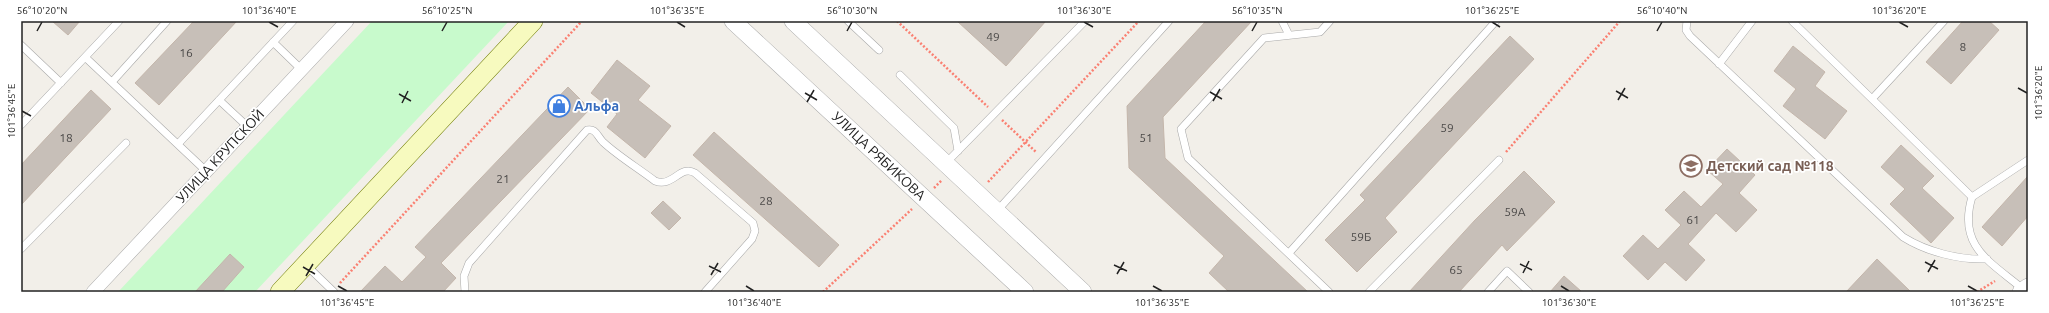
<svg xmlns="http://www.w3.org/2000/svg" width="2049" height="313" viewBox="0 0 2049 313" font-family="Ubuntu,sans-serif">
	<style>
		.park { fill: #c8facc }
		.building { fill: #c7bfb8; stroke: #c4b6ab }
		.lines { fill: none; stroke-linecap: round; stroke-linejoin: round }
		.service-casing { stroke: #a9a9a9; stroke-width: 8 }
		.minor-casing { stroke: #a9a9a9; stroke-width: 14 }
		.tertiary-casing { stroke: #a9a9a9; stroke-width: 18 }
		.secondary-casing { stroke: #707d05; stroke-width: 20 }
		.path { stroke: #fa8072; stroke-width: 2.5; stroke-dasharray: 2 2; stroke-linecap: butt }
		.service { stroke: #fff; stroke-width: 7 }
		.minor { stroke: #fff; stroke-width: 13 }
		.tertiary { stroke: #fff; stroke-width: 17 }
		.secondary { stroke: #f7fabf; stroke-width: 19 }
		.ticks { fill: none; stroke: #222; stroke-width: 1.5 }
		.labels { text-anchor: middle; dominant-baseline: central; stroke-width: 3.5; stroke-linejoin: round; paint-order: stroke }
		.number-label { font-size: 12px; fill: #4b4948 }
		.shop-label { font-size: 14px; font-weight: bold; fill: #366cbe; stroke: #fff; text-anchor: start }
		.street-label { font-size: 14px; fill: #222; stroke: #fff }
		.education-label { font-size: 14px; font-weight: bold; fill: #785e54; stroke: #fff; text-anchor: start }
		.neatline { fill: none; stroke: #222; stroke-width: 1.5 }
		.ticks-label { font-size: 10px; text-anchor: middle; fill: #222 }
	</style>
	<rect width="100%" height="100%" fill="#f2efe9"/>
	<!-- park -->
	<path class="park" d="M 372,21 L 509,21 L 255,292 L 118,292 Z"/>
	<!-- building -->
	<path class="building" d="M 52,21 L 80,21 L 68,35 Z
		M 194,21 L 237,21 L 159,105 L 135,83 Z
		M 957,21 L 1046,21 L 1006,66 Z
		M 1206,21 L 1252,21 L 1163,117 L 1165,158 L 1308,292 L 1229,292 L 1209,273 L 1224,256 L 1129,168 L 1127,106 Z
		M 1963,21 L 1989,21 L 1999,30 L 1951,84 L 1926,62 Z
		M 1510,36 L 1534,59 L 1385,218 L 1397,232 L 1357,272 L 1325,240 L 1365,200 L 1360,195 Z
		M 1793,46 L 1825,72 L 1815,86 L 1847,111 L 1825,139 L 1783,106 L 1796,89 L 1774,71 Z
		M 617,60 L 650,86 L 638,100 L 671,126 L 645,158 L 607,127 L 617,114 L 591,93 Z
		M 568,87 L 590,109 L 441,263 L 456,278 L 443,292 L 360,292 L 385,266 L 402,282 L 426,257 L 415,247 Z
		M 91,90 L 111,109 L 21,205 L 21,165 Z
		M 714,132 L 839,245 L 819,267 L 693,155 Z
		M 1901,145 L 1934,176 L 1922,188 L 1954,218 L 1931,243 L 1890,204 L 1905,189 L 1881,167 Z
		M 1727,149 L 1755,175 L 1739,193 L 1757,210 L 1736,232 L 1716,213 L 1688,244 L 1705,260 L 1686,281 L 1665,262 L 1648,280 L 1623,256 L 1643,235 L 1658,249 L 1681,225 L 1665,210 L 1684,191 L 1701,207 L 1723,184 L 1707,170 Z
		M 1524,171 L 1555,202 L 1507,251 L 1502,245 L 1459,292 L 1409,292 L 1475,220 Z
		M 2028,176 L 2028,216 L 2002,246 L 1982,227 Z
		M 663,201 L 681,218 L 669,230 L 651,213 Z
		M 230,254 L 244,267 L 222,292 L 195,292 Z
		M 1877,259 L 1911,292 L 1846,292 Z
		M 1564,276 L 1582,292 L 1550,292 Z"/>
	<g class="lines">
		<!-- service casing -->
		<g class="service-casing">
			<path id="service" d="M 848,21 L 879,50
				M 1282,21 L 1289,35
				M 1687,21 L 1686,30 L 1690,36 L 1903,237 C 1927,252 1959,260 1987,259
				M 1792,21 L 1872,99
				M 1944,21 L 1872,99 L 1972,197 C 1957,247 1991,262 2024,290
				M 273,42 L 302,70
				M 21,45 L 61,83
				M 85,57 L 206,171
				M 1719,64 L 1752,21
				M 900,75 L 954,128 L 958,151
				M 112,82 L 167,21
				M 219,100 L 248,127
				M 21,125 L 119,21
				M 178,144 L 293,21
				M 945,164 L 1085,21
				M 1972,197 L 2028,160
				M 996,212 L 1169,21
				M 21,249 L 126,143
				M 1289,253 L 1496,21
				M 306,265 L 334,292
				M 465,292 L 464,276 L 469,263 L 587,130 C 596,128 597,136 603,142 C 618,156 638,168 655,181 C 673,188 680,164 695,173 L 753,223 L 755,231 L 752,239 L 705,292
				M 1329,292 L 1188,158 L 1181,129 L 1264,38 L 1320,32 L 1330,21
				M 1369,292 L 1499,160
				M 1488,292 L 1507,271 L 1529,292"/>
		</g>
		<!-- minor casing -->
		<g class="minor-casing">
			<path id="minor" d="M 93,292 L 347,21"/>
		</g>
		<!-- tertiary casing -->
		<g class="tertiary-casing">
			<path id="tertiary" d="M 733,21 L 1025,292
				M 793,21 L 1083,292
				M 2021,292 L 2028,287"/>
		</g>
		<!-- secondary casing -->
		<g class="secondary-casing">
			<path id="secondary" d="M 280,292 L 533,21"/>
		</g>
		<!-- path -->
		<path class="path" d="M 897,21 L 988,107
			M 1002,120 L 1036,152
			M 1506,152 L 1620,21
			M 988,182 L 1139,21
			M 934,188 L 942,180
			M 340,283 L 582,21
			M 823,292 L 912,209
			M 1977,292 L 1995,281"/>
		<!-- service -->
		<use href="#service" class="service"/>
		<!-- minor -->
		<use href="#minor" class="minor"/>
		<!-- tertiary -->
		<use href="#tertiary" class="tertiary"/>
		<!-- secondary -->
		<use href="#secondary" class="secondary"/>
	</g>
	<!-- ticks -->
	<path class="ticks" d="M 269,22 L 278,27M 677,22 L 685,27M 1084,22 L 1093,27M 1492,22 L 1500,27M 1899,22 L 1908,27M 37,31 L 42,22M 442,31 L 447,22M 847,31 L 852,22M 1252,31 L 1257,22M 1657,31 L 1662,22M 2018,88 L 2027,93M 1616,91 L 1628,98M 1210,92 L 1222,99M 805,93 L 817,100M 399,94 L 411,101M 1618,100 L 1625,88M 1213,101 L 1220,89M 807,102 L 814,90M 402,103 L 408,91M 22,111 L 31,116M 1925,262 L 1938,269M 1520,264 L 1532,270M 1114,265 L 1127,271M 709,266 L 721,272M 303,267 L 315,274M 1928,272 L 1935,260M 1523,273 L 1529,261M 1117,274 L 1124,262M 711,275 L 718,263M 306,276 L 313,264M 338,286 L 347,291M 746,286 L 754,291M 1153,286 L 1162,291M 1561,286 L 1569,291M 1968,286 L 1977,291"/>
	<!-- icons -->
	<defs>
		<g id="shop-ring" transform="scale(1.15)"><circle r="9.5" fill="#fff" stroke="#3f7fe0" stroke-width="1.5"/><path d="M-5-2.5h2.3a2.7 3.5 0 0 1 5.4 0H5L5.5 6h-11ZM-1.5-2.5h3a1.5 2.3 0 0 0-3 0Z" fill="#3f7fe0"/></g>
		<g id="school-ring" transform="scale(1.15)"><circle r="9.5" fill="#fff" stroke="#8d6e63" stroke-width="1.5"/><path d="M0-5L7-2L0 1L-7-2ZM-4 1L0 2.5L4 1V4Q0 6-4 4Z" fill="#8d6e63"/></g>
	</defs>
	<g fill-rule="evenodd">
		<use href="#shop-ring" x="559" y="106"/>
		<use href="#school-ring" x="1691" y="166"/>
	</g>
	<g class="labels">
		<!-- number labels -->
		<g class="number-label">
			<text x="993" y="36">49</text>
			<text x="1963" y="46">8</text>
			<text x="186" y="52">16</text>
			<text x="1447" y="127">59</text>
			<text x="66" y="137">18</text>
			<text x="1146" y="137">51</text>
			<text x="503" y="178">21</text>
			<text x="766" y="200">28</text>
			<text x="1515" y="211">59А</text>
			<text x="1693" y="219">61</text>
			<text x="1361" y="236">59Б</text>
			<text x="1456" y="269">65</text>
		</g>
		<!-- shop labels -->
		<g class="shop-label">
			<text x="574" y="106">Альфа</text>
		</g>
		<!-- street labels -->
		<g class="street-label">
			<text transform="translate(220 156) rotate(-47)">УЛИЦА КРУПСКОЙ</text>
			<text transform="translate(879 156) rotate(43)">УЛИЦА РЯБИКОВА</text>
		</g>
		<!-- education labels -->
		<g class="education-label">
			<text x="1706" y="166">Детский сад №118</text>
		</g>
	</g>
	<!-- border -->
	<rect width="2049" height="313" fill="none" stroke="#ffffff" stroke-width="44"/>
	<rect x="22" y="22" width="2005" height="269" class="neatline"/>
	<g class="ticks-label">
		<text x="42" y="14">56°10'20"N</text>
		<text x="269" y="14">101°36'40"E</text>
		<text x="447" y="14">56°10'25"N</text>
		<text x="677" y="14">101°36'35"E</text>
		<text x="852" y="14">56°10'30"N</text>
		<text x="1084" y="14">101°36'30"E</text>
		<text x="1257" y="14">56°10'35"N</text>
		<text x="1492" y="14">101°36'25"E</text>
		<text x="1662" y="14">56°10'40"N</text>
		<text x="1899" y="14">101°36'20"E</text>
		<text transform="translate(2038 93) rotate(-90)" y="4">101°36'20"E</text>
		<text transform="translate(11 111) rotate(-90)" y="4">101°36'45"E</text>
		<text x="347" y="306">101°36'45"E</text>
		<text x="754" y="306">101°36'40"E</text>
		<text x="1162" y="306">101°36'35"E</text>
		<text x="1569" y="306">101°36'30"E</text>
		<text x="1977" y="306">101°36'25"E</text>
	</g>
</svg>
